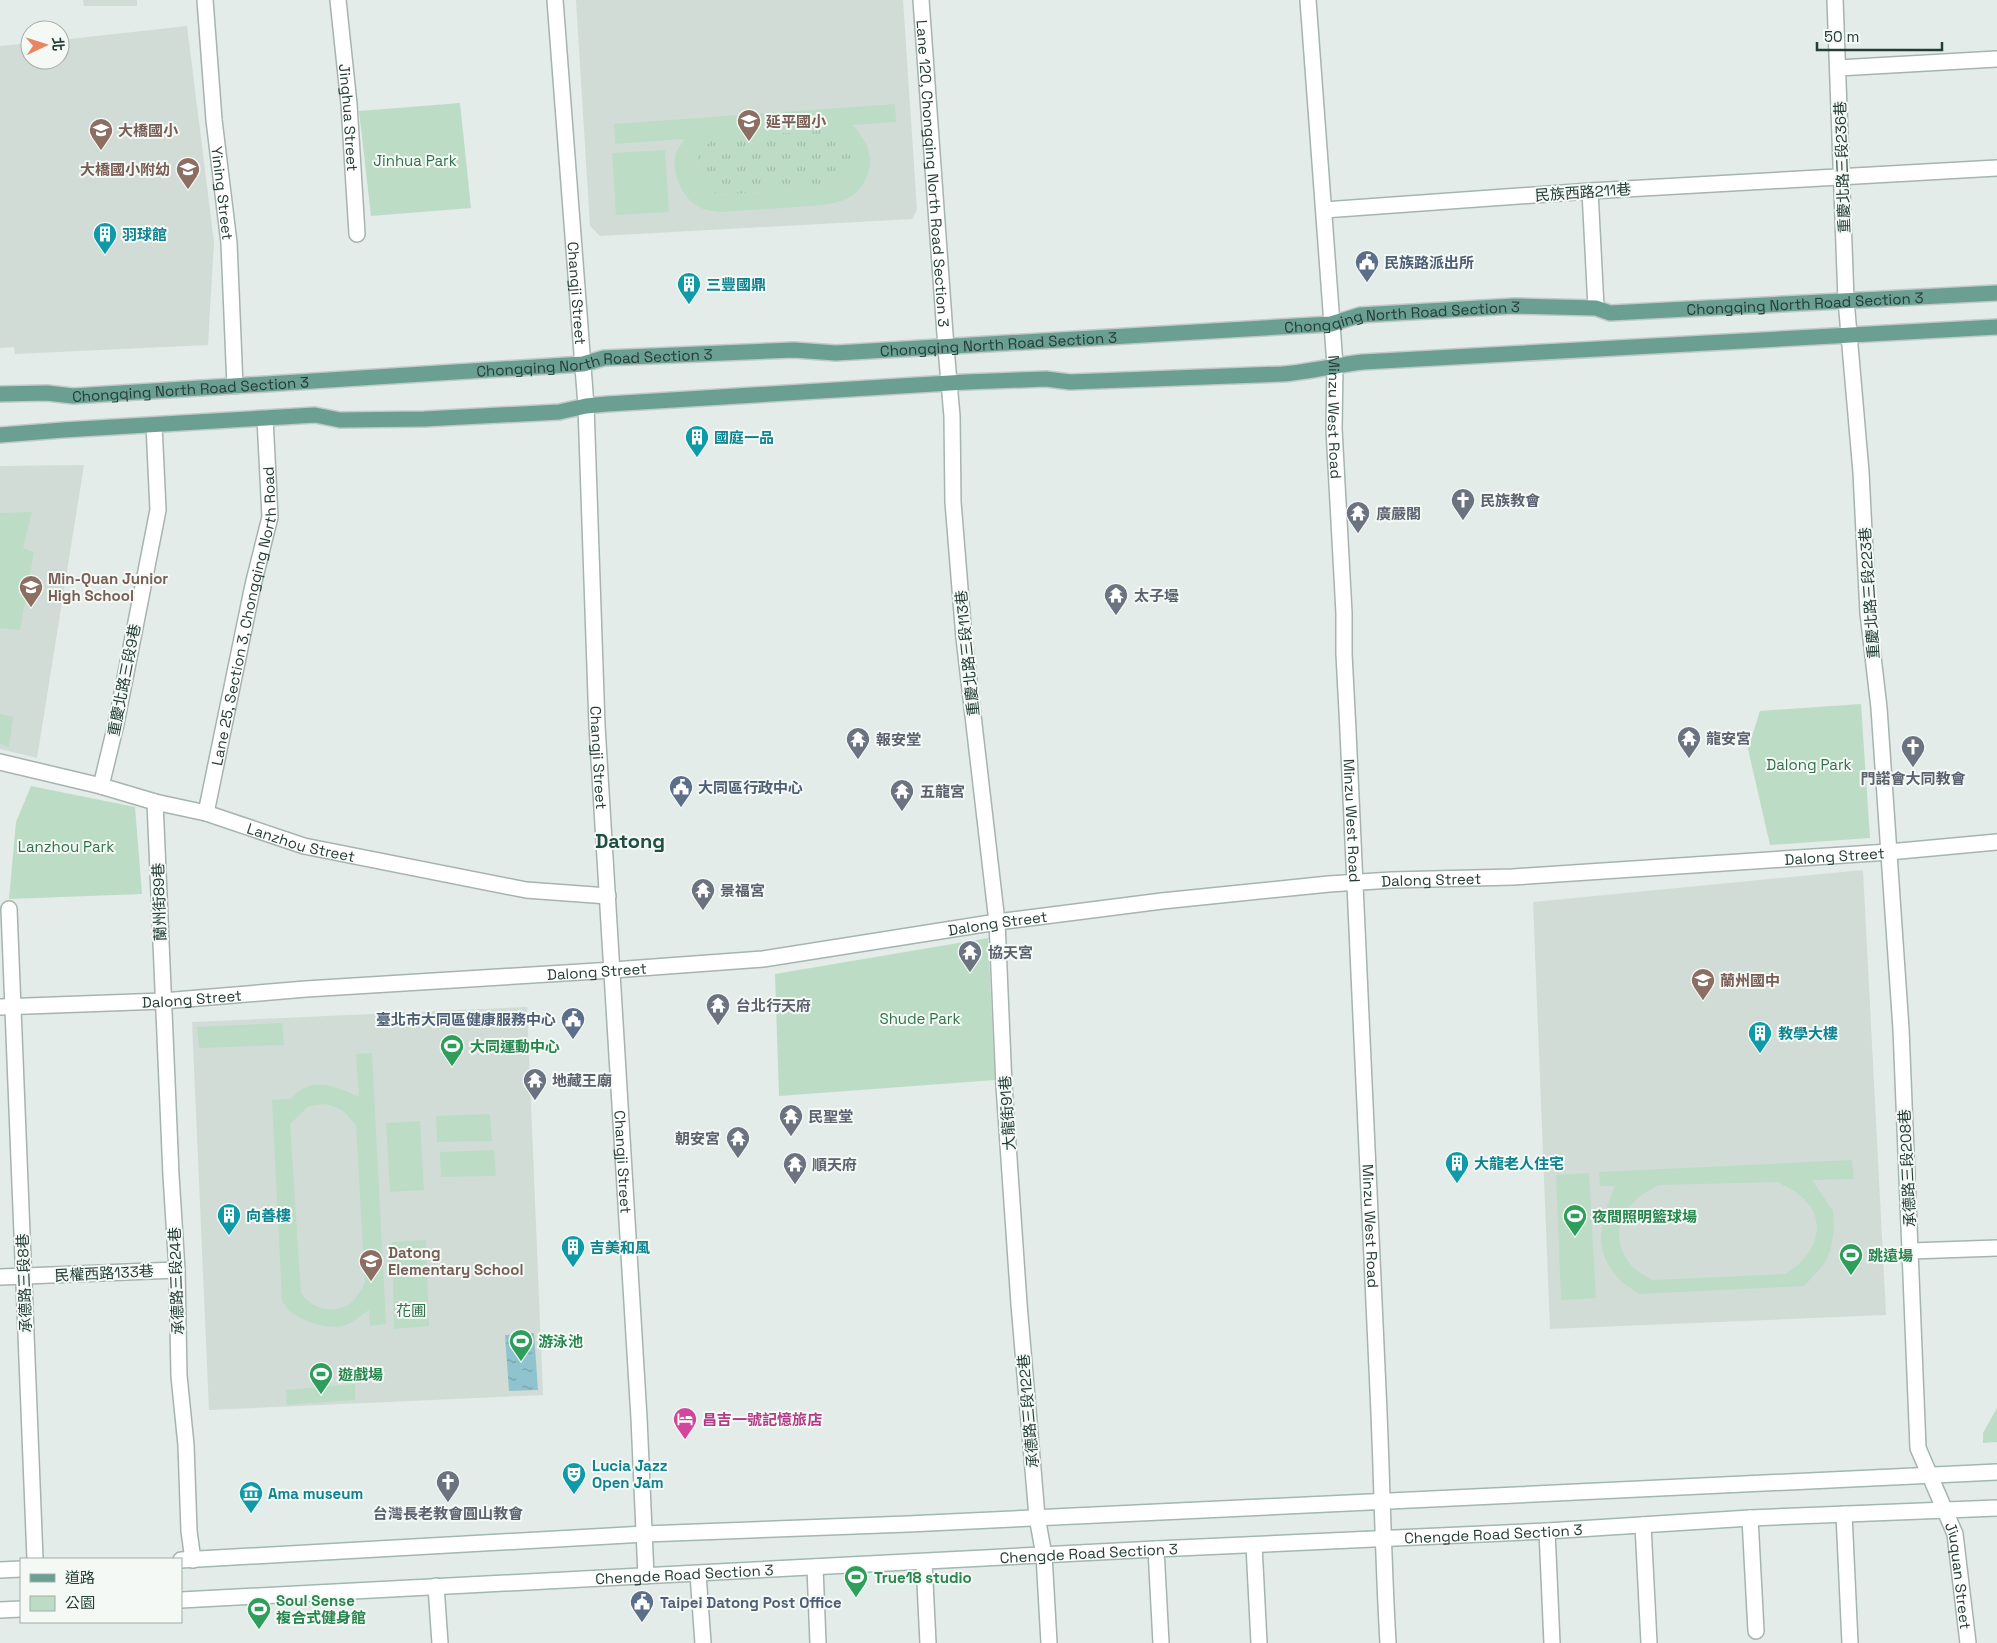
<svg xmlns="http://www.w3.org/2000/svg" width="1997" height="1643" viewBox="0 0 1997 1643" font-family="'Space Grotesk','Noto Sans TC',sans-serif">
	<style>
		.built { fill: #d1dcd7 }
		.grass { fill: url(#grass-tufts) }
		.green { fill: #bddcc6; fill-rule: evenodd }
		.water { fill: url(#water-ripples) }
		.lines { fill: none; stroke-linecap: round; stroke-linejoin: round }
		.minor-casing { stroke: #a6b4af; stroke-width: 18 }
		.tertiary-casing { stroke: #a6b4af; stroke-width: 18 }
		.secondary-casing { stroke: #a2b7b0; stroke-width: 18 }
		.primary-casing { stroke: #c2c9c7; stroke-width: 18 }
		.minor { stroke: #fff; stroke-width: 15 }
		.tertiary { stroke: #fff; stroke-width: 15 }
		.secondary { stroke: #fff; stroke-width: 15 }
		.primary { stroke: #6a9f92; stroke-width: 15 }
		.labels { text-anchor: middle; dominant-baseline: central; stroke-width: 4; stroke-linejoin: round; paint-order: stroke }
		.street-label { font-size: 15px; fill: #243d36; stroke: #f4f9f6 }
		.education-label { font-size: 15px; font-weight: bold; fill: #785e54; stroke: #f4f9f6; text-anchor: start }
		.park-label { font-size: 15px; fill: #307149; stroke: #f4f9f6 }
		.culture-label { font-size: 15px; font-weight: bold; fill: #0d838f; stroke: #f4f9f6; text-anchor: start }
		.service-label { font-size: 15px; font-weight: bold; fill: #4e5e75; stroke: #f4f9f6; text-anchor: start }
		.worship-label { font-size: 15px; font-weight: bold; fill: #5b616d; stroke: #f4f9f6; text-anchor: start }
		.leisure-label { font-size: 15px; font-weight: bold; fill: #27864d; stroke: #f4f9f6; text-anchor: start }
		.hotel-label { font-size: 15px; font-weight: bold; fill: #b23c85; stroke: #f4f9f6; text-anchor: start }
		.district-label { font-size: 20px; font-weight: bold; fill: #214e43; stroke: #f4f9f6 }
	</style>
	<defs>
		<pattern id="grass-tufts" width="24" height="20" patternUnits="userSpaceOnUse" patternTransform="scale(1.25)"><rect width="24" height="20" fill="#bddcc6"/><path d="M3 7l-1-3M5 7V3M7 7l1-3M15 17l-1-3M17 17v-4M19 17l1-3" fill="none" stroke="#a2beab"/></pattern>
		<pattern id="water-ripples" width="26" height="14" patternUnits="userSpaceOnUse" patternTransform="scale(1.25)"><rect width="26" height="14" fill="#8fc4ce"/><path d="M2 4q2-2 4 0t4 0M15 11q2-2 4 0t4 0" fill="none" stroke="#75a0a8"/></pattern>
	</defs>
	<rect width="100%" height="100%" fill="#e3ece8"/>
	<!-- built -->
	<path class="built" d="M 83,0 L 137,0 L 137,6 L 84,6 Z
		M 576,0 L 903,0 L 917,210 L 912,219 L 600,236 L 590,226 Z
		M 187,26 L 214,242 L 208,345 L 15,354 L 14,347 L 0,348 L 0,46 L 30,43 L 30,60 L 60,60 L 60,40 Z
		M 84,465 L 37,758 L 0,749 L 0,466 Z
		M 1863,870 L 1886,1315 L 1550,1329 L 1533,902 Z
		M 527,1007 L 543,1395 L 209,1410 L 192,1022 Z"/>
	<!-- grass -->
	<path class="grass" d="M 822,130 C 857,137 861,177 827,188 L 718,195 C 690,181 690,157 714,138 Z"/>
	<!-- green -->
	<path class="green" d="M 460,103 L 471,208 L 371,216 L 359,111 Z
		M 895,104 L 896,122 L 853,125 C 865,139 873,152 869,170 C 866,183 858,194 846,199 C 831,206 813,205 797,207 C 771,209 745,210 720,212 C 712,211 703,210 697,206 C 682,197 670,170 676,153 C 677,149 682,144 684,139 L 615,144 L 614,124 ZM 822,130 C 857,137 861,177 827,188 L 718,195 C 690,181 690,157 714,138 Z
		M 665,150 L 669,212 L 616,215 L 612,153 Z
		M 32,512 L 23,548 L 34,552 L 20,630 L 0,628 L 0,513 Z
		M 1861,704 L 1870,838 L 1770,845 L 1748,749 L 1760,711 Z
		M 0,714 L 13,717 L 9,747 L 0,744 Z
		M 31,786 L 135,807 L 142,894 L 9,899 L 16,822 Z
		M 988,938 L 995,1080 L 779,1096 L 775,974 Z
		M 282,1023 L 284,1045 L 199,1048 L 197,1027 Z
		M 372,1053 L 386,1324 L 370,1326 L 369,1310 C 361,1315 354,1322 346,1325 C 330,1331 302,1321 289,1311 C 287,1308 284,1304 282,1301 L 272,1100 L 290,1099 C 311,1076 334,1085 359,1097 L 356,1054 ZM 326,1104 L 342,1110 L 356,1125 L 365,1283 C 361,1290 357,1298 351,1303 C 335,1315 311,1309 301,1293 L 290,1124 L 309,1106 Z
		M 490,1114 L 492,1141 L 437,1142 L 436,1116 Z
		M 420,1121 L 424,1190 L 390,1192 L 386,1123 Z
		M 494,1150 L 496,1176 L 441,1177 L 440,1152 Z
		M 1852,1160 L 1854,1179 L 1812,1180 L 1833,1211 L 1834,1227 L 1831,1249 L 1825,1263 L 1804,1286 L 1639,1294 C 1592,1264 1595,1233 1615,1186 L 1600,1186 L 1599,1172 ZM 1777,1182 C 1785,1186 1794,1190 1801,1196 C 1831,1223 1814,1257 1785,1274 L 1652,1280 C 1644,1275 1634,1270 1628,1261 C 1606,1228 1628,1198 1660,1185 Z
		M 1589,1173 L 1596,1298 L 1561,1300 L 1556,1175 Z
		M 426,1240 L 429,1326 L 394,1329 L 392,1242 Z
		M 355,1384 L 355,1400 L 287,1405 L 286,1390 Z
		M 1997,1408 L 1997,1442 L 1983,1443 L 1983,1433 Z"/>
	<!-- water -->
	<path class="water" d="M 534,1333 L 538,1390 L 509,1391 L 505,1335 Z"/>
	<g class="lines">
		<!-- minor casing -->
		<g class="minor-casing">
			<g id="minor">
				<path id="s1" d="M 205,0 L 214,120 L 229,243 L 235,386"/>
				<path id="s2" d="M 338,0 L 349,104 L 357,234"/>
				<path id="s3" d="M 555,0 L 586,406 L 597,726 L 639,1418 L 646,1576"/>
				<path id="s4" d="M 921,0 L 946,348 L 952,416 L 953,502 L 964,638 L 997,922 L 1004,1086 L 1019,1304 L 1034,1481 L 1037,1517 L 1044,1555 L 1049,1643"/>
				<path id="s5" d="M 1835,0 L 1846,300 L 1861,472 L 1868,613 L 1879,708 L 1901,1029 L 1918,1448 L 1955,1534 L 1968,1643"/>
				<path d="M 1838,68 L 1997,59"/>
				<path d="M 1590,191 L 1596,308"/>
				<path d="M 1324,210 L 1590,191 L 1997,168"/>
				<path id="s6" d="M 0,762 L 101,786 L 155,802 L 206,813 L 304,846 L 526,890 L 608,896"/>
				<path d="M 101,786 L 116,724 L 158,510 L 154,425"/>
				<path d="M 155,802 L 171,1175 L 177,1270 L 179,1376 L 186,1445 L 189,1531 L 193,1560"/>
				<path id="s7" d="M 206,813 L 253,585 L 270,517 L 265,418"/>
				<path d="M 9,909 L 35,1559"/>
				<path id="s8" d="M 0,1007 L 163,1001 L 306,989 L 613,970 L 763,959 L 997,922 L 1162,901 L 1329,884 L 1392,880 L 1513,877 L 1889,852 L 1997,842"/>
				<path d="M 1911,1251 L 1997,1248"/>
				<path d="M 0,1277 L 177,1270"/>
				<path d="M 1844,1514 L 1850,1643"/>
				<path d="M 1750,1518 L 1756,1631"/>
				<path d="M 1643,1525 L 1649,1643"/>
				<path d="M 1547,1531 L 1552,1643"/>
				<path d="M 1254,1545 L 1259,1643"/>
				<path d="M 1156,1549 L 1161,1643"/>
				<path d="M 924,1562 L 928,1643"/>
				<path d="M 815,1567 L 818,1643"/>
				<path d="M 698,1574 L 703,1643"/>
				<path d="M 436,1586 L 440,1643"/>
			</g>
		</g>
		<!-- tertiary casing -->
		<g class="tertiary-casing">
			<g id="tertiary">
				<path id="s9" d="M 1308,0 L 1335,365 L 1334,429 L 1344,613 L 1344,654 C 1357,899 1368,1144 1378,1390 C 1382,1474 1383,1559 1388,1643"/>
			</g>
		</g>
		<!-- secondary casing -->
		<g class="secondary-casing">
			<g id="secondary">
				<path d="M 181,1560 L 645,1534 L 908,1524 L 1997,1472"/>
				<path d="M 0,1570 L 21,1569"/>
				<path id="s10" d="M 181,1600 L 1156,1549 L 1547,1531 L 1750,1518 L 1997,1508"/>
				<path d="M 0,1610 L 21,1609"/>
			</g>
		</g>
		<!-- primary casing -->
		<g class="primary-casing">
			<g id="primary">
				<path id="s11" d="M 0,394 L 47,393 L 73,396 L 583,364 L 604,358 L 794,350 L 836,353 L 1331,324 L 1360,315 L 1514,306 L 1596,308 L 1610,313 L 1997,293"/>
				<path d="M 0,435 L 63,430 L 315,415 L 340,420 L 424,419 L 559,412 L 586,406 L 607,404 L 966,382 L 1046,379 L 1070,382 L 1282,374 C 1309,372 1336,365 1363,362 L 1997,327"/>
			</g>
		</g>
		<!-- minor -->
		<use href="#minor" class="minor"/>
		<!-- tertiary -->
		<use href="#tertiary" class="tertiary"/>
		<!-- secondary -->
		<use href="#secondary" class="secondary"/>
		<!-- primary -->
		<use href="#primary" class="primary"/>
	</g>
	<!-- icons -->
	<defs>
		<g id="school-pin" transform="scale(1.25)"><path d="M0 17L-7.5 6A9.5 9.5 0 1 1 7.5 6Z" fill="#8d6e63" stroke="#f4f9f6"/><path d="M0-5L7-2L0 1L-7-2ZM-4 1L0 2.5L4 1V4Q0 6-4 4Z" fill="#fff"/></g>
		<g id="building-pin" transform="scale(1.25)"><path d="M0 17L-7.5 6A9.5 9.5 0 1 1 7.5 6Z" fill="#0f9aa8" stroke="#f4f9f6"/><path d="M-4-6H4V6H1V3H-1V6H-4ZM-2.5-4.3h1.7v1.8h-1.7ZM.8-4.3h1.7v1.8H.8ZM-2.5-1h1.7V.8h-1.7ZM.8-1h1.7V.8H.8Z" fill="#fff"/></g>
		<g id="civic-pin" transform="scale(1.25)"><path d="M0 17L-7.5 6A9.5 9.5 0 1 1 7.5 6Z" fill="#5c6f8a" stroke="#f4f9f6"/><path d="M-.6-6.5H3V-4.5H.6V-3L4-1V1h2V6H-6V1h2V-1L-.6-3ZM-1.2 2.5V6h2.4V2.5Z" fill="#fff"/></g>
		<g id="church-pin" transform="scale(1.25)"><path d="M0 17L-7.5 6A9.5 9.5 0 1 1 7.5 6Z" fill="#6b7280" stroke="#f4f9f6"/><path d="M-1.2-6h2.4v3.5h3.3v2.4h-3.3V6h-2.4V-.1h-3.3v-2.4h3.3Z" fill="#fff"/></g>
		<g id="temple-pin" transform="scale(1.25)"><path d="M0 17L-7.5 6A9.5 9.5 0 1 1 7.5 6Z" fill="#6b7280" stroke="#f4f9f6"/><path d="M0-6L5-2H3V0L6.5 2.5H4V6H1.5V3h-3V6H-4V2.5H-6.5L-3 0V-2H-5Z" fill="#fff"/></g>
		<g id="stadium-pin" transform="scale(1.25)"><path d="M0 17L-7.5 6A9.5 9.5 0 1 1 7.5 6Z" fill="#2e9e5b" stroke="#f4f9f6"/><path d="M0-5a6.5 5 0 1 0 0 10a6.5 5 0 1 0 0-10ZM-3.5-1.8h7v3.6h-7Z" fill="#fff"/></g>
		<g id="hotel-pin" transform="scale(1.25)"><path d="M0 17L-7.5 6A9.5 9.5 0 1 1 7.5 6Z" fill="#d1479c" stroke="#f4f9f6"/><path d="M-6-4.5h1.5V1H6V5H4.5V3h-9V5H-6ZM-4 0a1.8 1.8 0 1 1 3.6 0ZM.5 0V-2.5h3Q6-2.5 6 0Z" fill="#fff"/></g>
		<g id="theatre-pin" transform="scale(1.25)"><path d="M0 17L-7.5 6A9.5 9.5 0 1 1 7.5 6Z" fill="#0f9aa8" stroke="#f4f9f6"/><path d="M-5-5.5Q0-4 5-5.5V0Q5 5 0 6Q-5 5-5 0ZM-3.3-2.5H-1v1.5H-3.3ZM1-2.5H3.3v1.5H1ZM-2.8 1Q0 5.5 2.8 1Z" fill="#fff"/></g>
		<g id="museum-pin" transform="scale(1.25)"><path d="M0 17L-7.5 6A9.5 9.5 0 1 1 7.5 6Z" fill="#0f9aa8" stroke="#f4f9f6"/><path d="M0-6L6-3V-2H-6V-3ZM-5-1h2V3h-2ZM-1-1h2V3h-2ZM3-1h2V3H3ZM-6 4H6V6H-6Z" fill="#fff"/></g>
	</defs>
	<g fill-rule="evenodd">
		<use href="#school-pin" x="749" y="121"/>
		<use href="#school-pin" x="101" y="130"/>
		<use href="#school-pin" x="188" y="169"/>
		<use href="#building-pin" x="105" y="234"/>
		<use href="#civic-pin" x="1367" y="262"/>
		<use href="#building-pin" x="689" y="284"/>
		<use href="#building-pin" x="697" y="437"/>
		<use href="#church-pin" x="1463" y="500"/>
		<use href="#temple-pin" x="1358" y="513"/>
		<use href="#school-pin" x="31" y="587"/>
		<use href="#temple-pin" x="1116" y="595"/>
		<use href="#temple-pin" x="1689" y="738"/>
		<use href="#temple-pin" x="858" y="739"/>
		<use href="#church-pin" x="1913" y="747"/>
		<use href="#civic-pin" x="681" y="787"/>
		<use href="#temple-pin" x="902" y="791"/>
		<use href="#temple-pin" x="703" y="890"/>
		<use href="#temple-pin" x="970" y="952"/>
		<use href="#school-pin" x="1703" y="980"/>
		<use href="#temple-pin" x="718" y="1005"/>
		<use href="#civic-pin" x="573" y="1019"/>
		<use href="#building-pin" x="1760" y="1033"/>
		<use href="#stadium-pin" x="452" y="1046"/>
		<use href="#temple-pin" x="535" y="1080"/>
		<use href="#temple-pin" x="791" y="1116"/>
		<use href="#temple-pin" x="738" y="1138"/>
		<use href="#building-pin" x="1457" y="1163"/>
		<use href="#temple-pin" x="795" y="1164"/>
		<use href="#building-pin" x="229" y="1215"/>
		<use href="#stadium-pin" x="1575" y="1216"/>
		<use href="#building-pin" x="573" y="1247"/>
		<use href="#stadium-pin" x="1851" y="1255"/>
		<use href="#school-pin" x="371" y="1261"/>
		<use href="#stadium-pin" x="521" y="1341"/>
		<use href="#stadium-pin" x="321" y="1374"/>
		<use href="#hotel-pin" x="685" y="1419"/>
		<use href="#theatre-pin" x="574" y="1474"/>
		<use href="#church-pin" x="448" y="1482"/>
		<use href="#museum-pin" x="251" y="1493"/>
		<use href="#stadium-pin" x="856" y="1577"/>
		<use href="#civic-pin" x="642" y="1602"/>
		<use href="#stadium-pin" x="259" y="1609"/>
	</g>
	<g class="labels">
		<!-- street labels -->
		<g class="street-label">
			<text stroke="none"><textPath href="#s2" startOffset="118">Jinghua Street</textPath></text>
			<text transform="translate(1842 167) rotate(-92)">重慶北路三段236巷</text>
			<text stroke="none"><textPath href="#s4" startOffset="174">Lane 120, Chongqing North Road Section 3</textPath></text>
			<text transform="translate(1583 192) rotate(-4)">民族西路211巷</text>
			<text stroke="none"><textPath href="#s1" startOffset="194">Yining Street</textPath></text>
			<text stroke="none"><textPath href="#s3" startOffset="294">Changji Street</textPath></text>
			<text stroke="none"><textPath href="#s11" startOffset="1811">Chongqing North Road Section 3</textPath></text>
			<text stroke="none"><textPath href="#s11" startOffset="1406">Chongqing North Road Section 3</textPath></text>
			<text stroke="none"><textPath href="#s11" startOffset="1001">Chongqing North Road Section 3</textPath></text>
			<text stroke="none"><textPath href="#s11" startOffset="596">Chongqing North Road Section 3</textPath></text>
			<text stroke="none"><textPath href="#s11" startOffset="191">Chongqing North Road Section 3</textPath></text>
			<text stroke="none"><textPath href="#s9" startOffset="418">Minzu West Road</textPath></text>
			<text transform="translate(1869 593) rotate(-94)">重慶北路三段223巷</text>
			<text stroke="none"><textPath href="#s7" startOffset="201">Lane 25, Section 3, Chongqing North Road</textPath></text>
			<text transform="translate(967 653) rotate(-96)">重慶北路三段113巷</text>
			<text transform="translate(124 680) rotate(-79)">重慶北路三段9巷</text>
			<text stroke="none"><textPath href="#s3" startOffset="759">Changji Street</textPath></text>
			<text stroke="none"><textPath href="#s9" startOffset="822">Minzu West Road</textPath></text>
			<text stroke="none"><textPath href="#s6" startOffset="312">Lanzhou Street</textPath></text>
			<text stroke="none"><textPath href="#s8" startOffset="1842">Dalong Street</textPath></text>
			<text stroke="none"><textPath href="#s8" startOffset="1438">Dalong Street</textPath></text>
			<text transform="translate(159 902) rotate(-92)">蘭州街89巷</text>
			<text stroke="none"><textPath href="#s8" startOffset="1002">Dalong Street</textPath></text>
			<text stroke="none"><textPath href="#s8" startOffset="598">Dalong Street</textPath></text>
			<text stroke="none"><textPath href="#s8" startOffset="192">Dalong Street</textPath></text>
			<text transform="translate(1007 1113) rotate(-94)">大龍街91巷</text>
			<text stroke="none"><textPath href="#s3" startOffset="1164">Changji Street</textPath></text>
			<text transform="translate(1907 1168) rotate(-93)">承德路三段208巷</text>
			<text stroke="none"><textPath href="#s9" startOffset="1228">Minzu West Road</textPath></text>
			<text transform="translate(104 1273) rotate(-3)">民權西路133巷</text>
			<text transform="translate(176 1281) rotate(-92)">承德路三段24巷</text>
			<text transform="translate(24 1283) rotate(-92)">承德路三段8巷</text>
			<text transform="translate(1028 1411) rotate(-95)">承德路三段122巷</text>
			<text stroke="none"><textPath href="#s10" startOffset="1314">Chengde Road Section 3</textPath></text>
			<text stroke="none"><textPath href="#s10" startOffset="909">Chengde Road Section 3</textPath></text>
			<text stroke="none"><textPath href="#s10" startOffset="504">Chengde Road Section 3</textPath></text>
			<text stroke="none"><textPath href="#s5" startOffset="1586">Jiuquan Street</textPath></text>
		</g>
		<!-- education labels -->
		<g class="education-label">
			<text x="766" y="121">延平國小</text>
			<text x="118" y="130">大橋國小</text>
			<text x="170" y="169" text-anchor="end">大橋國小附幼</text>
			<text x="48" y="578">Min-Quan Junior<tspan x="48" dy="17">High School</tspan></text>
			<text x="1720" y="980">蘭州國中</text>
			<text x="388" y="1252">Datong<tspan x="388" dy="17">Elementary School</tspan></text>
		</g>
		<!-- park labels -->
		<g class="park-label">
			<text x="415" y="160">Jinhua Park</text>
			<text x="1809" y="764">Dalong Park</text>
			<text x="66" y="846">Lanzhou Park</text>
			<text x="920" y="1018">Shude Park</text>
			<text x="411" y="1310">花圃</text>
		</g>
		<!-- culture labels -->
		<g class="culture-label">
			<text x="122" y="234">羽球館</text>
			<text x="706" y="284">三豐國鼎</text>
			<text x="714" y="437">國庭一品</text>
			<text x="1778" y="1033">教學大樓</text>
			<text x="1474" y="1163">大龍老人住宅</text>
			<text x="246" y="1215">向善樓</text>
			<text x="590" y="1247">吉美和風</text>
			<text x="592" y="1465">Lucia Jazz<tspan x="592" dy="17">Open Jam</tspan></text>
			<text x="268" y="1493">Ama museum</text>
		</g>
		<!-- service labels -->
		<g class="service-label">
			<text x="1384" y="262">民族路派出所</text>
			<text x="698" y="787">大同區行政中心</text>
			<text x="556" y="1019" text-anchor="end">臺北市大同區健康服務中心</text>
			<text x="660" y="1602">Taipei Datong Post Office</text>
		</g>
		<!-- worship labels -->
		<g class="worship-label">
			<text x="1480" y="500">民族教會</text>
			<text x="1376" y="513">廣嚴閣</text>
			<text x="1134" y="595">太子壜</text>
			<text x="1706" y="738">龍安宮</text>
			<text x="876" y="739">報安堂</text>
			<text x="1913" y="778" text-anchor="middle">門諾會大同教會</text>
			<text x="920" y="791">五龍宮</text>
			<text x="720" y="890">景福宮</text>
			<text x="988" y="952">協天宮</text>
			<text x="736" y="1005">台北行天府</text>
			<text x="552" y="1080">地藏王廟</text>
			<text x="808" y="1116">民聖堂</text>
			<text x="720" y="1138" text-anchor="end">朝安宮</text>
			<text x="812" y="1164">順天府</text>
			<text x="448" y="1513" text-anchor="middle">台灣長老教會圓山教會</text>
		</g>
		<!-- leisure labels -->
		<g class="leisure-label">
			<text x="470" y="1046">大同運動中心</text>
			<text x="1592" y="1216">夜間照明籃球場</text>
			<text x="1868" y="1255">跳遠場</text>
			<text x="538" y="1341">游泳池</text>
			<text x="338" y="1374">遊戲場</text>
			<text x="874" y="1577">True18 studio</text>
			<text x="276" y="1600">Soul Sense<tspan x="276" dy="17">複合式健身館</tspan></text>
		</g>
		<!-- hotel labels -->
		<g class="hotel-label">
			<text x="702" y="1419">昌吉一號記憶旅店</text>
		</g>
		<!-- district labels -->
		<g class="district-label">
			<text x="630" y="841">Datong</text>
		</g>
	</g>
	<!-- legend -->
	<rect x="20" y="1558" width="162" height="65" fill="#f4f9f6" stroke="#a1aea9"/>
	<rect x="30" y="1574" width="25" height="8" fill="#6a9f92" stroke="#a1aea9"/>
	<text x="65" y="1583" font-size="15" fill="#243d36">道路</text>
	<rect x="30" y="1596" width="25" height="15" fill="#bddcc6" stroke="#a1aea9"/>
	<text x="65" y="1608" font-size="15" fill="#243d36">公園</text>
	<!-- north arrow -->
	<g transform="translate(45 45) rotate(86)"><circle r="24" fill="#f4f9f6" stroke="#a1aea9"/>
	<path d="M0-4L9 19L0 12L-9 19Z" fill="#ea8564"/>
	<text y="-8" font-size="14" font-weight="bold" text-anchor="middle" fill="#243d36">北</text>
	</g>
	<!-- scale -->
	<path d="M1817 42v8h125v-8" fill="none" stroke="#243d36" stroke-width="2.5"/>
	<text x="1824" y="42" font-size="15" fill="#243d36" stroke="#f4f9f6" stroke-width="4" paint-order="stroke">50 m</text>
</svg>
